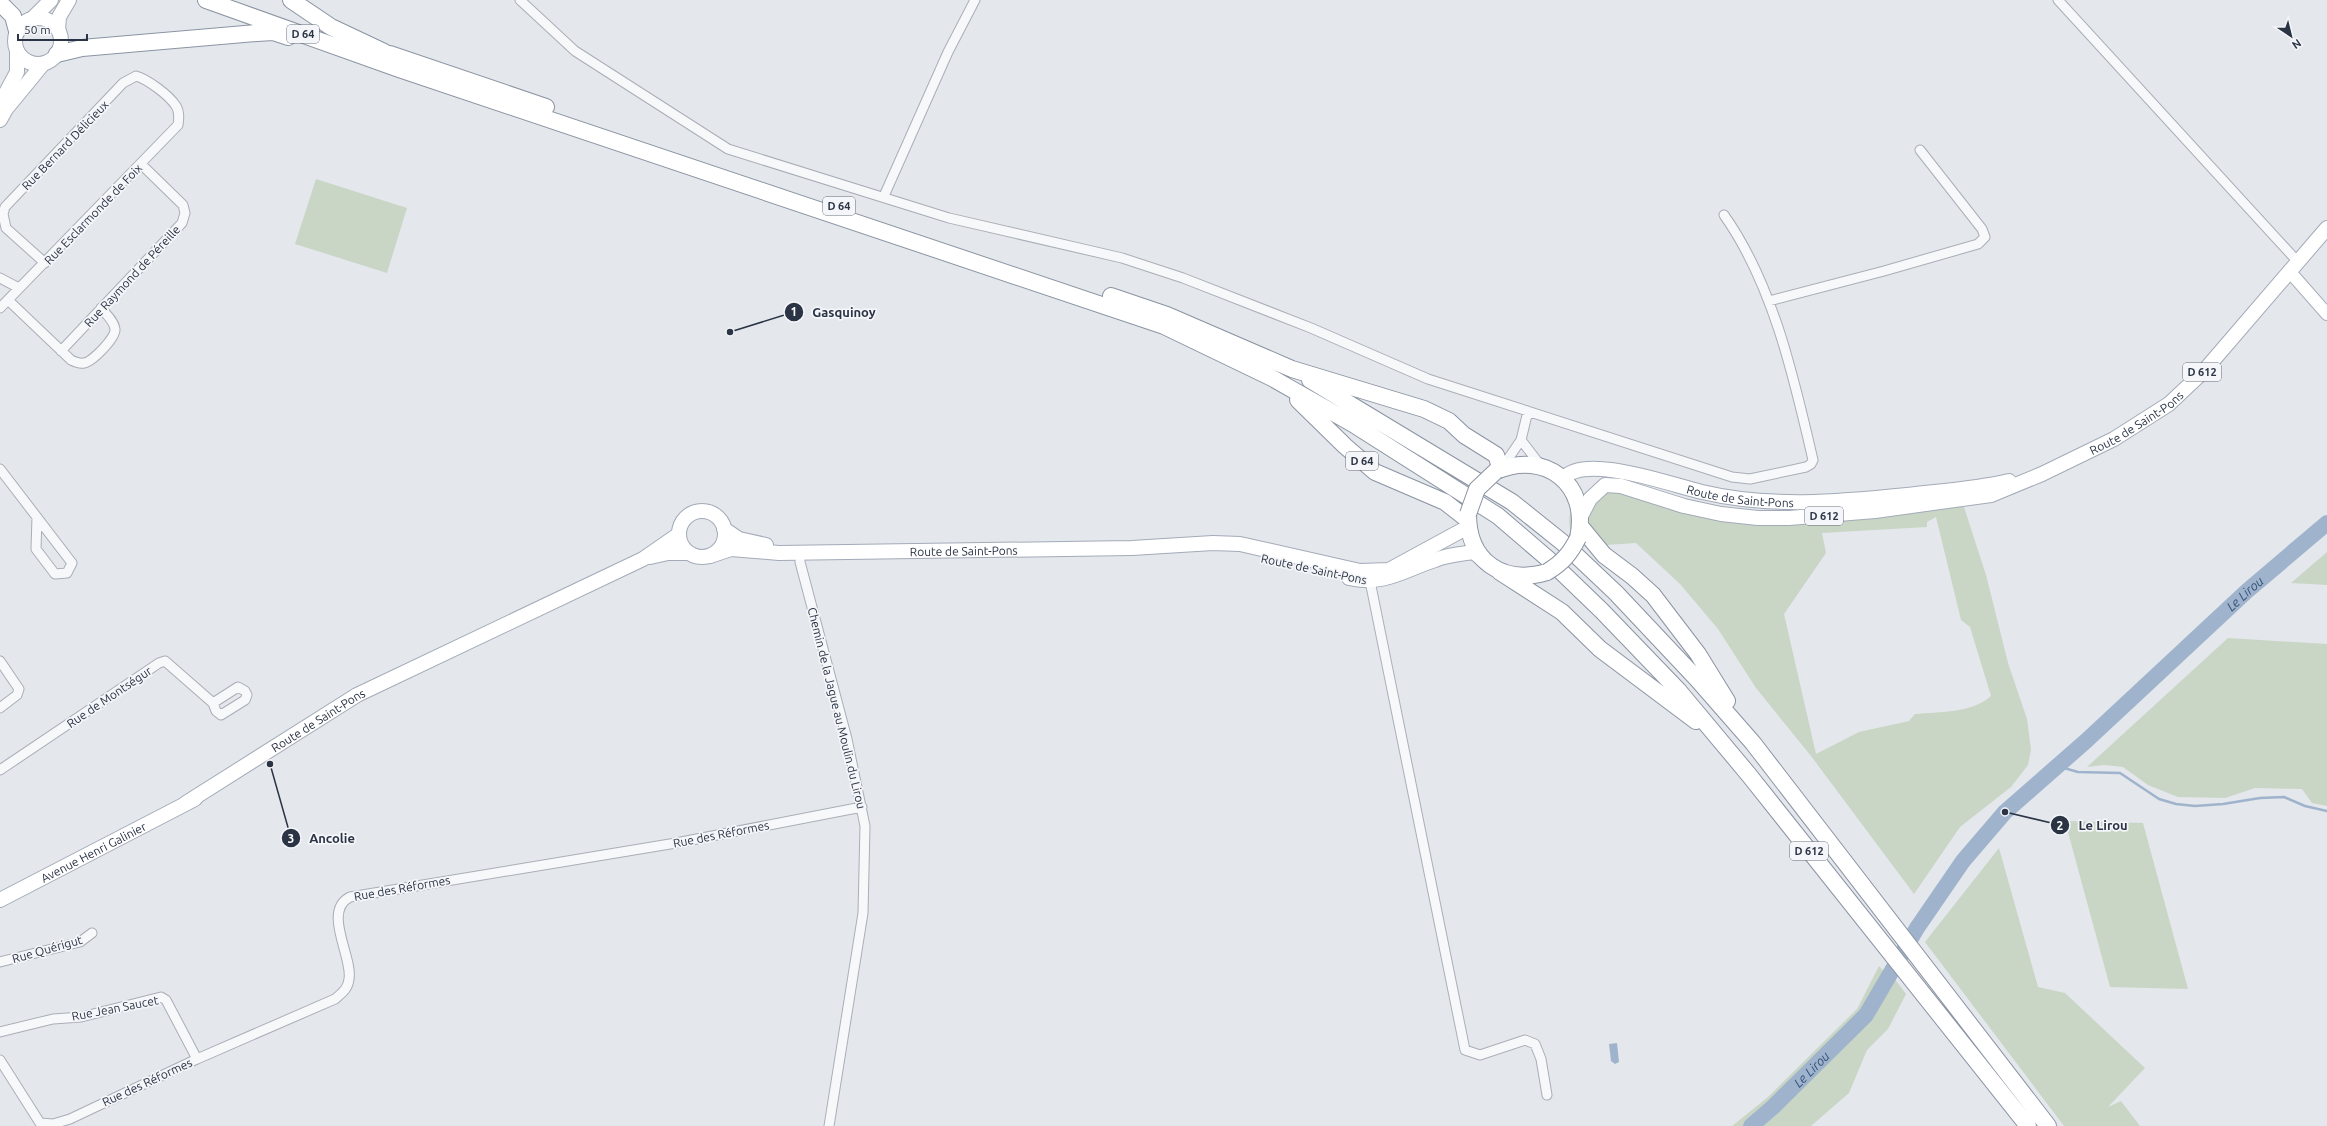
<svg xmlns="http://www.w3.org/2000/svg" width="2327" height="1126" viewBox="0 0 2327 1126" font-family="Ubuntu,sans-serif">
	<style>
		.green { fill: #c9d6c5; fill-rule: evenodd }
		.water { fill: #9fb4cc }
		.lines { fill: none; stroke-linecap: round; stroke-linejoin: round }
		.stream { stroke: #9fb4cc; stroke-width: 2.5 }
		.river { stroke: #9fb4cc; stroke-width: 16 }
		.street-casing { stroke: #a9aeb7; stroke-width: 11 }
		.secondary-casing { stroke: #a9aeb7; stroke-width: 14 }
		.primary-casing { stroke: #a3abb8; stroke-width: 16 }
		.highway-casing { stroke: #8b94a3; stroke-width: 18 }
		.street { stroke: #f7f8fa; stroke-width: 9 }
		.secondary { stroke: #fff; stroke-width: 12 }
		.primary { stroke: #fff; stroke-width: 14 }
		.highway { stroke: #fff; stroke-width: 16 }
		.highway-bridge-casing { stroke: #8b94a3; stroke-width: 18; stroke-linecap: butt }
		.highway-bridge { stroke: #fff; stroke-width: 16 }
		.labels { text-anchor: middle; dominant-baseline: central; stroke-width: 3.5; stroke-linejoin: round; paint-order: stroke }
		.shield { fill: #f4f6f9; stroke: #676e7b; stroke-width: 1 }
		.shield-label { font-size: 11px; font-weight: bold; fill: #2b3445 }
		.street-label { font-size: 12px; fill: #2b3445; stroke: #f4f6f9 }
		.water-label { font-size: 13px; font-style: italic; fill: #34527a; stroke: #f4f6f9 }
		.leader { fill: none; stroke: #2b3445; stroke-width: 1.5 }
		.callout-dot { fill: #2b3445; stroke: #f4f6f9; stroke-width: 1.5 }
		.mark-label { font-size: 12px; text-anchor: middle; font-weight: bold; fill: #fff }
		.callout-label { font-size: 13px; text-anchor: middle; font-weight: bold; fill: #2b3445; stroke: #f4f6f9; stroke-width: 3.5; stroke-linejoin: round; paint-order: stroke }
	</style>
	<rect width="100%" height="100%" fill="#e4e7ec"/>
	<!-- green -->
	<path class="green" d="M 316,179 L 407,208 L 387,273 L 295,244 Z
		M 1607,489 L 1715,516 L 1963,504 L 1986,575 L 2008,663 L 2027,719 L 2031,750 L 2028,765 L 2011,787 L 1960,827 L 1914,894 L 1811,756 L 1756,688 L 1718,629 L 1680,584 L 1636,543 L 1576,547 C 1561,513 1571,495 1607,489 ZM 1936,517 L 1961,620 L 1970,627 L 1991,696 C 1973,713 1938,712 1915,714 L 1909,721 L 1859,732 L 1816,754 L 1784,614 L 1826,553 L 1822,533 L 1927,527 L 1927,522 Z
		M 2327,552 L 2327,585 L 2291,583 Z
		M 2228,638 L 2327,644 L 2327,806 L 2312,803 L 2302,789 L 2255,788 L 2225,798 L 2178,797 L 2148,785 L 2123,767 L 2104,765 L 2087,767 Z
		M 2065,821 L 2143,823 L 2188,989 L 2110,987 Z
		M 1999,848 L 2038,987 L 2065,993 L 2145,1068 L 2108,1107 L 2121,1101 L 2140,1126 L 2064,1126 L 1925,942 Z
		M 1879,966 L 1887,975 L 1862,1015 L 1770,1105 L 1745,1126 L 1732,1126 L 1768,1097 L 1857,1009 Z
		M 1894,978 L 1906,994 L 1888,1029 L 1867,1050 L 1849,1093 L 1811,1126 L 1758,1126 L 1787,1101 L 1868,1018 Z"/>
	<!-- water -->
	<path class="water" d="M 1617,1043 L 1619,1062 L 1615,1064 L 1611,1061 L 1609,1044 Z"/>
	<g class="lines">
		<!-- stream -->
		<path class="stream" d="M 2057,766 L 2078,772 L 2120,773 L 2159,799 L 2176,804 L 2195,806 L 2223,804 L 2260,798 L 2284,797 L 2305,806 L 2327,811"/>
		<!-- river -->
		<path class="river" id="s1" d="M 1751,1126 L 1773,1107 L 1866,1015 L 1917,928 L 1963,861 L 2005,812 L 2086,741 L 2247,591 L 2327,523"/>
		<!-- street casing -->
		<g class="street-casing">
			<path id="street" d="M 520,0 L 575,51 L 728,149 L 949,218 L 1122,258 L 1183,278 L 1311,328 L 1428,379 L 1732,477 L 1750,479 L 1806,467 L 1811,464 L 1813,460 C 1794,378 1773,284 1724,215
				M 2058,0 L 2298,262
				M 884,196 L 948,52 L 975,0
				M 0,278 L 19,288
				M 8,300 L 71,360 C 75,362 79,364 84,363 C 92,362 116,338 115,329 C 114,321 106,314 101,308
				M 1769,301 L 1884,271 L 1978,244 L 1985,237 L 1982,229 L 1920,150
				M 0,308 L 178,125 C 179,119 180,112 176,106 C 169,95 147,79 136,76 L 123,83 L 5,207 L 3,214 L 6,228 L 45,263
				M 61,351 L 182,223 L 185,213 L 183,205 L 141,164
				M 1521,440 L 1541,466
				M 1509,466 L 1508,459 L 1521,440 L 1528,411
				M 0,469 L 72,563 L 67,573 L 55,574 L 36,549 L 37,517
				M 800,552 L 800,562 L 847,739 L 865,826 L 863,913 L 829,1126
				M 1371,576 L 1370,581 L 1465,1050 L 1480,1055 L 1525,1040 L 1535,1044 L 1541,1059 L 1547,1095
				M 0,661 L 19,689 L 17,695 L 0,708
				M 0,770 L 159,663 L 165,661 L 213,703 L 216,711 L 221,715 L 245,700 L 247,695 L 245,691 L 238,687 L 213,703
				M 0,962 L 80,942 L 92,933
				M 0,1032 L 53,1019 L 81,1017 L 161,997 L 166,1000 L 197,1059
				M 0,1060 L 40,1123 L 53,1124 L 70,1119 L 197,1059 L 335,999 C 342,993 348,989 349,979 C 353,957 322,911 350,897 L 676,843 L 862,807"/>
		</g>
		<!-- secondary casing -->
		<g class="secondary-casing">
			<path id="secondary" d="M 2290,272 L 2327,314"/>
		</g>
		<!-- primary casing -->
		<g class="primary-casing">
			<g id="primary">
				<circle cx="38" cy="41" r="23"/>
				<path d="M 32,19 L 51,0"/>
				<path d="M 58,30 L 59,17 L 69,0"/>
				<path d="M 0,104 L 17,72 L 17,53"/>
				<path d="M 0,120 L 6,109 L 43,64"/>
				<path id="s2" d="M 1563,479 C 1584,452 1674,486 1702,492 C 1770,508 1838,502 1907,495 C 1941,491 1975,489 2009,481"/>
				<circle cx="702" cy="534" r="23"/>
				<path id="s3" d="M 1581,516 L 1590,499 L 1605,485 L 1621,486 L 1684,506 L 1721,514 L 1758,518 L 1789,518 L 1875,511 L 1991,495 L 2042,474 L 2114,439 L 2169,404 L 2204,371 L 2327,228"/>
				<path d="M 724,529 L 739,539 L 766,545"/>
				<path id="s4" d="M 710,556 L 731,549 L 779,553 L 1132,548 L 1213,543 L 1240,544 L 1360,571 L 1389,570 L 1468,527"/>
				<path d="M 650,557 L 668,553 L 688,553"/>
				<path d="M 1349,578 C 1384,586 1404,570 1435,560 C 1447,555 1461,554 1474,552 L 1484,561"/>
				<path id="s5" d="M 186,803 L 357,695 L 643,559 L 679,534"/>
				<path id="s6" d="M 0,900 L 195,799"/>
			</g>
		</g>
		<!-- highway casing -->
		<g class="highway-casing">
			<path id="highway" d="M 206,0 L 399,69 L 1164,326 L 1272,378 L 1353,424 L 1498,516 L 1547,558 L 1602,611 L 1678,690 L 1749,775 L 2028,1126
				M 291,0 L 331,27 L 384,52
				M 0,3 L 13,16 L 17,31
				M 57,54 L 82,48 L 257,33 L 273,32 L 288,37
				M 390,54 L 546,107
				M 1111,296 L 1167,315 L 1292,369 L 1424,409 L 1449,421 L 1464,435 L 1496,455 L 1501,469
				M 1310,380 L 1512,502 L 1562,542 L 1616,593 L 1697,679 L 1753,743 L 2048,1126
				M 1298,400 L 1345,446 L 1375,472 L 1445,502 L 1468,520
				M 1496,471 C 1545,450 1590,484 1578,538
				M 1468,514 C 1468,561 1502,585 1547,572
				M 1581,527 L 1604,555 L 1632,576 L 1653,595 L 1698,654 L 1727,701
				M 1500,572 L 1562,612 L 1600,649 L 1696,721"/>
		</g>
		<!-- street -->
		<use href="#street" class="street"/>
		<!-- secondary -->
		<use href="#secondary" class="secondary"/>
		<!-- primary -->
		<use href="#primary" class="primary"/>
		<!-- highway -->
		<use href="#highway" class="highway"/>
		<!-- highway-bridge casing -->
		<g class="highway-bridge-casing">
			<path id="highway-bridge" d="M 1468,514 L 1477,489 L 1496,471
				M 1547,572 C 1562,563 1570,554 1578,538"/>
		</g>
		<!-- highway-bridge -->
		<use href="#highway-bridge" class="highway-bridge"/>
	</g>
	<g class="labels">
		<!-- shield labels -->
		<g class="shield">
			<rect x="287" y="25" width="32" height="18" rx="3"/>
			<rect x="823" y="197" width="32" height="18" rx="3"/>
			<rect x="2183" y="363" width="38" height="18" rx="3"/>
			<rect x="1346" y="452" width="32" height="18" rx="3"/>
			<rect x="1805" y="507" width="38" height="18" rx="3"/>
			<rect x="1790" y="842" width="38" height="18" rx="3"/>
		</g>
		<g class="shield-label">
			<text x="303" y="34">D 64</text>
			<text x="839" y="206">D 64</text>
			<text x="2202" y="372">D 612</text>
			<text x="1362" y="461">D 64</text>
			<text x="1824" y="516">D 612</text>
			<text x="1809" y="851">D 612</text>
		</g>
		<!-- street labels -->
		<g class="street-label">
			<text transform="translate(65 145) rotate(-46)">Rue Bernard Délicieux</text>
			<text transform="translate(93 214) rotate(-46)">Rue Esclarmonde de Foix</text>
			<text transform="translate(132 276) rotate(-47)">Rue Raymond de Péreille</text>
			<text stroke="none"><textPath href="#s3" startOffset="594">Route de Saint-Pons</textPath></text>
			<text stroke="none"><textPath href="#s2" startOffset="183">Route de Saint-Pons</textPath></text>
			<text stroke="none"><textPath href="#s4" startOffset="255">Route de Saint-Pons</textPath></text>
			<text transform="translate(1314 569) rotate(12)">Route de Saint-Pons</text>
			<text transform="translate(109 697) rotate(-34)">Rue de Montségur</text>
			<text transform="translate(837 708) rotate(76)">Chemin de la Jague au Moulin du Lirou</text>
			<text stroke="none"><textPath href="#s5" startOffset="156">Route de Saint-Pons</textPath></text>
			<text transform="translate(721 834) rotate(-11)">Rue des Réformes</text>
			<text stroke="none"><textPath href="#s6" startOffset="105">Avenue Henri Galinier</textPath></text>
			<text transform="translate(402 888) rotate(-10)">Rue des Réformes</text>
			<text transform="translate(47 949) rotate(-16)">Rue Quérigut</text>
			<text transform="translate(115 1008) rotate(-11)">Rue Jean Saucet</text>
			<text transform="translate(147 1082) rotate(-25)">Rue des Réformes</text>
		</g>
		<!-- water labels -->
		<g class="water-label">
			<text stroke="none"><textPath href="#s1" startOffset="731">Le Lirou</textPath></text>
			<text stroke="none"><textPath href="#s1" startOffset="83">Le Lirou</textPath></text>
		</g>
	</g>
	<!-- callouts -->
	<path class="leader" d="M730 332L794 312M2005 812L2060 825M270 764L291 838"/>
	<g class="callout-dot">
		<circle cx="730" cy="332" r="4"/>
		<circle cx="2005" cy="812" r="4"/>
		<circle cx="270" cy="764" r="4"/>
		<circle cx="794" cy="312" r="10"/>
		<circle cx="2060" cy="825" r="10"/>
		<circle cx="291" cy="838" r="10"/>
	</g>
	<g class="mark-label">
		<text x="794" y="316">1</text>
		<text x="2060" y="830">2</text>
		<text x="291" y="843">3</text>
	</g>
	<g class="callout-label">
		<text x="844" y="317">Gasquinoy</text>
		<text x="2103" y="830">Le Lirou</text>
		<text x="332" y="843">Ancolie</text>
	</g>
	<!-- north arrow -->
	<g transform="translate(2291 36) rotate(145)" stroke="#f4f6f9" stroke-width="3" paint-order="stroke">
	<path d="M0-3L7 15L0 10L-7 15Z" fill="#2b3445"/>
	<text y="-6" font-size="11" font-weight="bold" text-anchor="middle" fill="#2b3445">N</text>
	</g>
	<!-- scale -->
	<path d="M18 34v6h69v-6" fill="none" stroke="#2b3445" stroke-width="2"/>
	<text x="24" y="34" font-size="12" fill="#2b3445" stroke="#f4f6f9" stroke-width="3" paint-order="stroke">50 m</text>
</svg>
